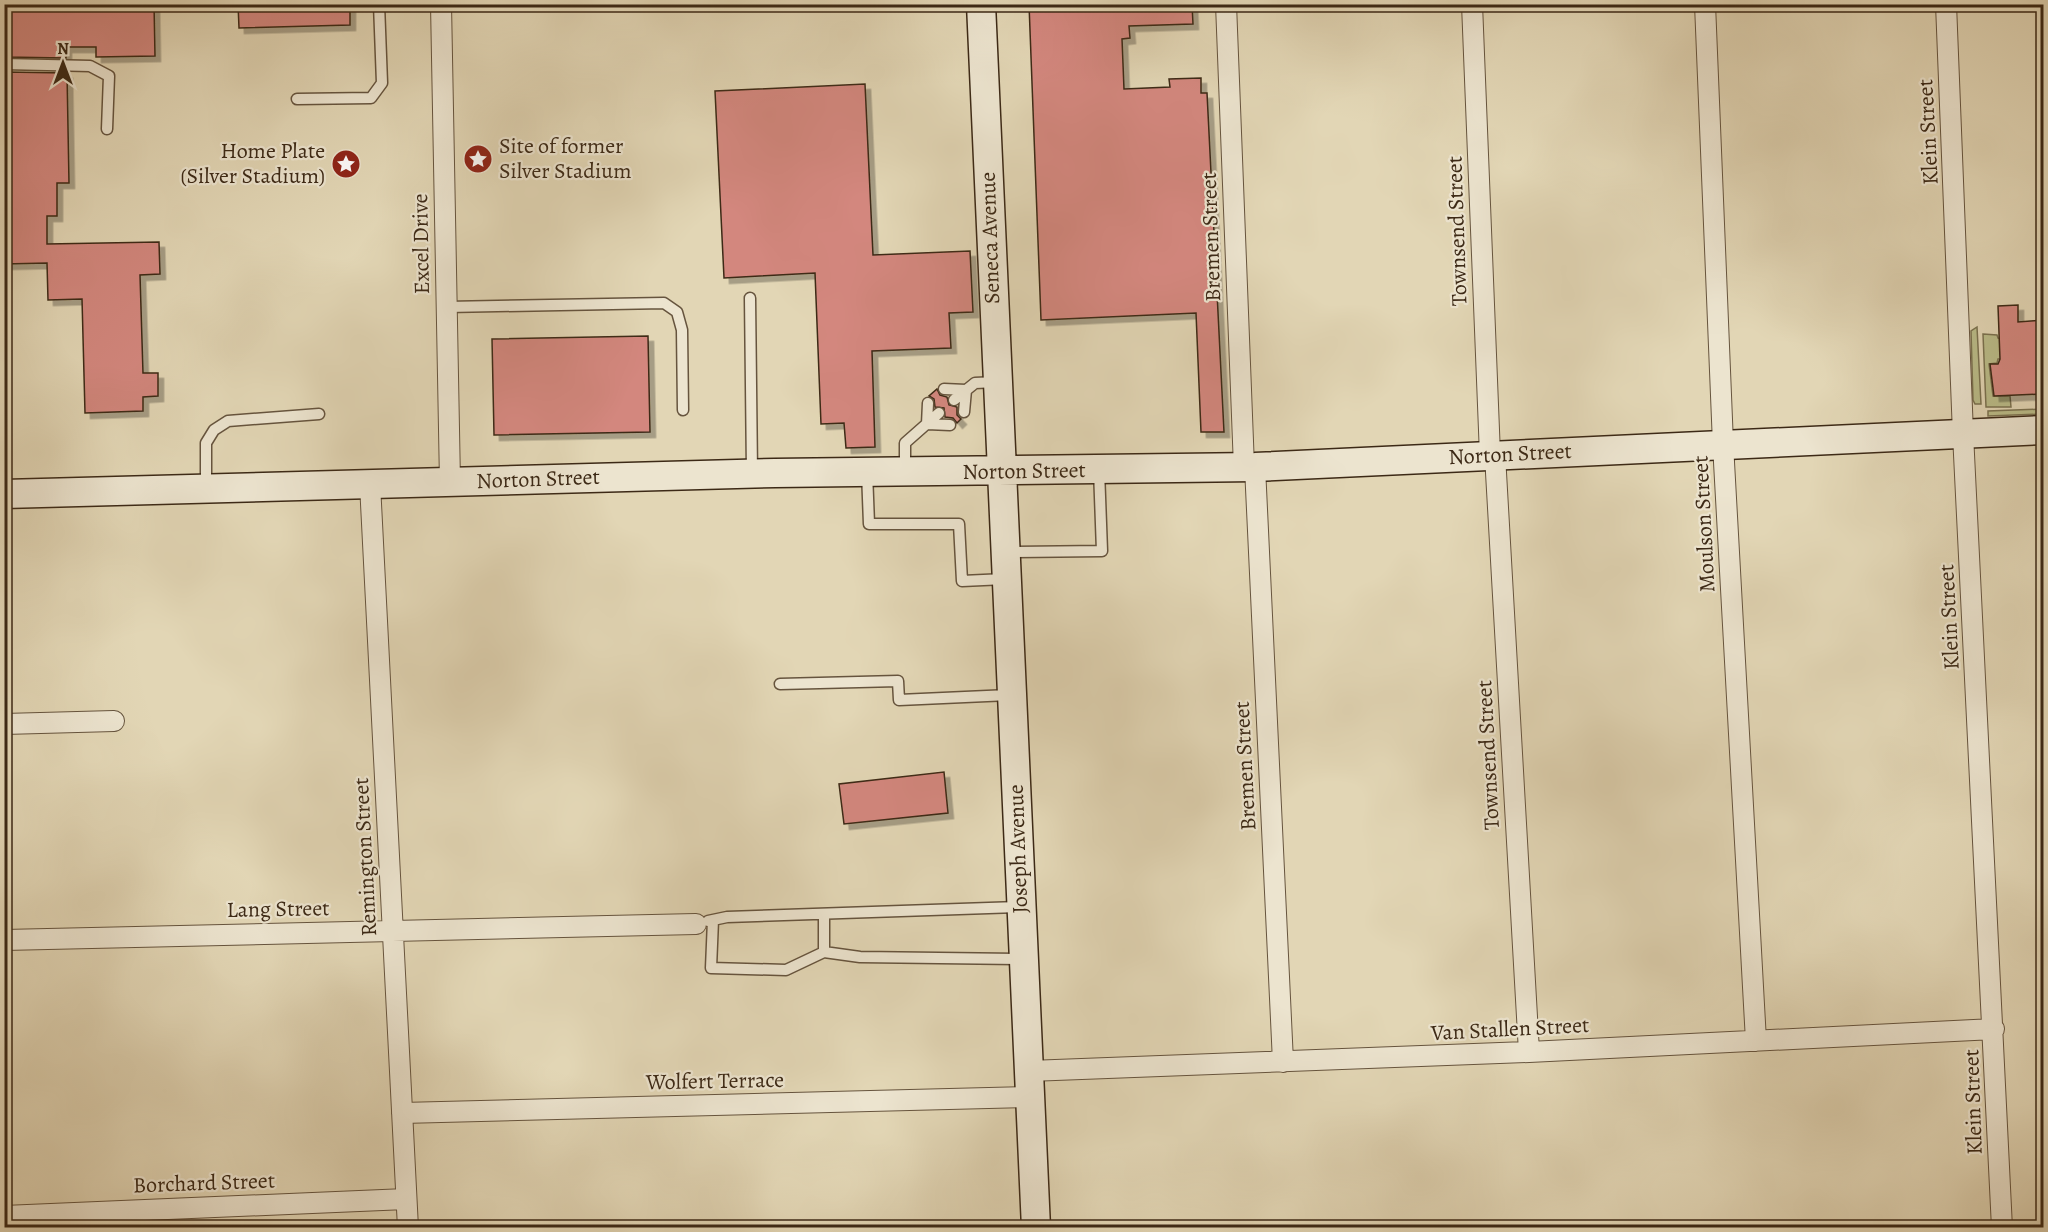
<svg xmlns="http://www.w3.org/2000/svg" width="2048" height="1232" viewBox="0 0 2048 1232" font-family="Alegreya,serif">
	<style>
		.green { fill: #babc89; stroke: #7b7250; stroke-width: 1.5 }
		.building { fill: #d3877e; stroke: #3c2916; stroke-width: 1.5; filter: url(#shadow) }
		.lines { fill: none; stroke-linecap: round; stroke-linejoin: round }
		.lane-casing { stroke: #66543e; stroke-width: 13 }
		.street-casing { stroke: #66543e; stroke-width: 22 }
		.secondary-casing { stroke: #3c2916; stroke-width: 31 }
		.lane { stroke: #ece4cf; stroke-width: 10 }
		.street { stroke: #ece4cf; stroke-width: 20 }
		.secondary { stroke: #ece4cf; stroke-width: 28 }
		.labels { text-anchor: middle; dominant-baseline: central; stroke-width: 4.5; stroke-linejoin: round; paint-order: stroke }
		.street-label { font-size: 22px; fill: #3c2916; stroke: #ece4cf }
		.poi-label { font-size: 22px; fill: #3c2916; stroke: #ece4cf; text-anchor: start }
	</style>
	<defs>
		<filter id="shadow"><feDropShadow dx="5.5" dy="5.5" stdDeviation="0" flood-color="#0004"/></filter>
	</defs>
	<rect width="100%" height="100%" fill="#e2d6b5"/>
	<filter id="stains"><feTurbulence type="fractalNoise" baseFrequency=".00333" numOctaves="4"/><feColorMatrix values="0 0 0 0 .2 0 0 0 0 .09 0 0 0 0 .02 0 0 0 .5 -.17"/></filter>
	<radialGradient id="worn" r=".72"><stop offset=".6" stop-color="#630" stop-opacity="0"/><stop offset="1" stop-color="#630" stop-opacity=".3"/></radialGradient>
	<!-- green -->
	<path class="green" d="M 1977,327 L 1981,404 L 1975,404 L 1973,400 L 1971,331 Z
		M 1983,334 L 1997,335 L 1998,338 L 2005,339 L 2014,358 L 1998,359 L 1997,363 L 1989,364 L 1993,396 L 2010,396 L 2011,407 L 1986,407 Z
		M 2044,409 L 2043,414 L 1988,416 L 1988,411 Z"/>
	<!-- building -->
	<path class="building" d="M 4,4 L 154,4 L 155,56 L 96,57 L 96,47 L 66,47 L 66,58 L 4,57 Z
		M 238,4 L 350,4 L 350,25 L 239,28 Z
		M 1029,4 L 1192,4 L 1193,24 L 1129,26 L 1130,38 L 1122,39 L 1124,89 L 1170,87 L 1169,79 L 1201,78 L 1201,93 L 1207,93 L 1224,432 L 1201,432 L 1196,313 L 1041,320 Z
		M 4,72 L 67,73 L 69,183 L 57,183 L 57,216 L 47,216 L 47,244 L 159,242 L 160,274 L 140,275 L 143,373 L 158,373 L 158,396 L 143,397 L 143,411 L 85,413 L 82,299 L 48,300 L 47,263 L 4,264 L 4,204 L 7,204 Z
		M 865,84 L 873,255 L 970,251 L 973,312 L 949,313 L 951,348 L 872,351 L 875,447 L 846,448 L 844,423 L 821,424 L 815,273 L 724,278 L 715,91 Z
		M 2018,305 L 2018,322 L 2043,320 L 2043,394 L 1994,396 L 1990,364 L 1998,364 L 2000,359 L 1998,306 Z
		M 648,336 L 650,432 L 494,435 L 492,339 Z
		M 937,389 L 940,395 L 947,397 L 949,405 L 957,407 L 957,415 L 961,419 L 957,423 L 953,418 L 945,417 L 944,408 L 935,407 L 934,399 L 929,396 Z
		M 944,772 L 948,813 L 844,824 L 839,784 Z"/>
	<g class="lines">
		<!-- lane casing -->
		<g class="lane-casing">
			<path id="lane" d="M 4,64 L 90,66 L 109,76 L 107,129
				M 297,99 L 371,98 L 382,83 L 379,4
				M 750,298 L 752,473
				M 447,307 L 664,303 L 677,312 L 682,330 L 683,410
				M 944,389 L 966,390 L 964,412
				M 954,400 L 975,383 L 996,382
				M 928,403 L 927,424 L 950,425
				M 905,470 L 905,443 L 939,413
				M 867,472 L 869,524 L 959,524 L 962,581 L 1005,579
				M 206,488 L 206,443 L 214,430 L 228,421 L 319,414
				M 1007,552 L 1102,551 L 1099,470
				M 780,684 L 898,681 L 899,700 L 1009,695
				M 713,920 L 711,968 L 786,970 L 824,952 L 860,957 L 1023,959
				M 708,921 L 727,917 L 1019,907
				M 824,952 L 824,914"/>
		</g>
		<!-- street casing -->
		<g class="street-casing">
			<path id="street" d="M 441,4 L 450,482
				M 1226,4 L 1244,467
				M 1472,4 L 1490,455
				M 1705,4 L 1723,444 L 1756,1041
				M 1946,4 L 1963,434 L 2002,1228
				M 1495,455 L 1529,1052
				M 1255,467 L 1283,1062
				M 370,484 L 408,1228
				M 4,724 L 114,721
				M 4,940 L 696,924
				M 1029,1071 L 1529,1052 L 1994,1029
				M 402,1113 L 1030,1097
				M 4,1216 L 406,1199"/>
		</g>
		<!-- secondary casing -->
		<g class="secondary-casing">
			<path id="secondary" d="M 981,4 C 997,412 1016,820 1036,1228
				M 4,494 L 775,473 L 1255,467 L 2044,430"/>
		</g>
		<!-- lane -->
		<use href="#lane" class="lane"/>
		<!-- street -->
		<use href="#street" class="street"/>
		<!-- secondary -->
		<use href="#secondary" class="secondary"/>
	</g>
	<!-- icons -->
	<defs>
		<g id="sight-disc" transform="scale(1.5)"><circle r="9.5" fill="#8f2418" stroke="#ece4cf"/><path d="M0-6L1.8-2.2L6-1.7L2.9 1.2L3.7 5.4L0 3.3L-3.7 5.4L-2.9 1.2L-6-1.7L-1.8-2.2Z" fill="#fff"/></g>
	</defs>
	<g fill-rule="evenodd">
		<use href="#sight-disc" x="478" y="159"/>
		<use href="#sight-disc" x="346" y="164"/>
	</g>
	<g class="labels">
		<!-- street labels -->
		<g class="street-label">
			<text transform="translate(1928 132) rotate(-93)">Klein Street</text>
			<text transform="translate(1457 231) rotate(-92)">Townsend Street</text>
			<text transform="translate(1211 237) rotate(-92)">Bremen Street</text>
			<text transform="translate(990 238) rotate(-92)">Seneca Avenue</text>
			<text transform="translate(421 244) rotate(-91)">Excel Drive</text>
			<text transform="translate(1510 454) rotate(-3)">Norton Street</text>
			<text transform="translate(1024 471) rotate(-1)">Norton Street</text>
			<text transform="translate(538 479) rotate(-2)">Norton Street</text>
			<text transform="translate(1704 524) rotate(-93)">Moulson Street</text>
			<text transform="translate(1949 617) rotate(-93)">Klein Street</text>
			<text transform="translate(1488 755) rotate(-93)">Townsend Street</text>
			<text transform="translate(1245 766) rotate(-93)">Bremen Street</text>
			<text transform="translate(1018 849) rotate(-92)">Joseph Avenue</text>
			<text transform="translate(365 857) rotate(-93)">Remington Street</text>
			<text transform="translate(278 909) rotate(-1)">Lang Street</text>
			<text transform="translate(1510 1029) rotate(-3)">Van Stallen Street</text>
			<text transform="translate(715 1081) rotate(-1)">Wolfert Terrace</text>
			<text transform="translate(1973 1102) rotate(-92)">Klein Street</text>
			<text transform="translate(204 1183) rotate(-2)">Borchard Street</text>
		</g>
		<!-- poi labels -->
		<g class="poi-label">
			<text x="499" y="146">Site of former<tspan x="499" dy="25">Silver Stadium</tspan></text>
			<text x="325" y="151" text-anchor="end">Home Plate<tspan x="325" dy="25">(Silver Stadium)</tspan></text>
		</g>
	</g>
	<!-- margin -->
	<rect width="2048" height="1232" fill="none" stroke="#e2d6b5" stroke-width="24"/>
	<rect x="6" y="6" width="2036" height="1220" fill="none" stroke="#3c2916" stroke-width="3"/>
	<rect x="12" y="12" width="2024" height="1208" fill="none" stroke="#3c2916" stroke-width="1.5"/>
	<!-- north arrow -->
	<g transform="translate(63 63)" stroke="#ece4cf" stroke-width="4.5" paint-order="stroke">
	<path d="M0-4.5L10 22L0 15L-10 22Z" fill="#3c2916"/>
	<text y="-9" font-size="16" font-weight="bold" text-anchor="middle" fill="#3c2916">N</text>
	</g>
	<rect width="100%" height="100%" filter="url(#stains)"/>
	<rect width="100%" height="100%" fill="url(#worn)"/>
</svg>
